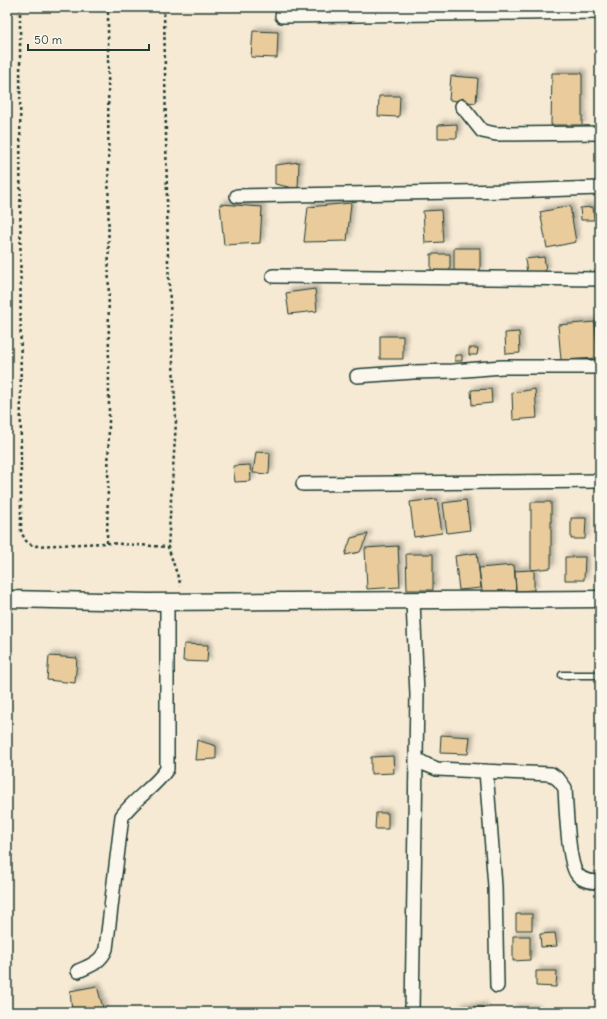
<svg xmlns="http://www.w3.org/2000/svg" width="607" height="1019" viewBox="0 0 607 1019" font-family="Delius,sans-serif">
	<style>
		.building { fill: #e9cb9c; stroke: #1f3d34; filter: url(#shadow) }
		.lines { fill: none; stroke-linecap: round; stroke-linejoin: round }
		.service-casing { stroke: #1f3d34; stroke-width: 9 }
		.minor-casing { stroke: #1f3d34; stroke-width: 16 }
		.tertiary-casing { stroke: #1f3d34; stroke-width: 19 }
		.path { stroke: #1f3d34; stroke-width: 2.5; stroke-dasharray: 3 3; stroke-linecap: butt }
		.service { stroke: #fbf7ec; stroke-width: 6 }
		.minor { stroke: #fbf7ec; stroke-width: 13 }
		.tertiary { stroke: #fbf7ec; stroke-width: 16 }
	</style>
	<defs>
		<filter id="shadow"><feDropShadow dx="3.5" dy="-3.5" stdDeviation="2" flood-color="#0004"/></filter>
	</defs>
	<rect width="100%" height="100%" fill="#f6ead4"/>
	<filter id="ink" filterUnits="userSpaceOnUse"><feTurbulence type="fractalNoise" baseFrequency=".025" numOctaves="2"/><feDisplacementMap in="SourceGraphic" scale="8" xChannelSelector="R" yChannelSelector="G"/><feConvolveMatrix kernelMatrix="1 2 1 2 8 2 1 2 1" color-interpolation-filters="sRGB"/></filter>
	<g filter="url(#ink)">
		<!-- building -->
		<path class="building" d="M 281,7 L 306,7 L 307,11 L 281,13 Z
			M 253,31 L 278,32 L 277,58 L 251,57 Z
			M 552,73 L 582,73 L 582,125 L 551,125 Z
			M 451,76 L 478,78 L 476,103 L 449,100 Z
			M 379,96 L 400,96 L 399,117 L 378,116 Z
			M 457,124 L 457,138 L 438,138 L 438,125 Z
			M 299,162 L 298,189 L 275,184 L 275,165 Z
			M 351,203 L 347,241 L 304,242 L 308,207 Z
			M 220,204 L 262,207 L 260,243 L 224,245 Z
			M 570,206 L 576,242 L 547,248 L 540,212 Z
			M 593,207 L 594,220 L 581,220 L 580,208 Z
			M 441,210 L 443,242 L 425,243 L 423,211 Z
			M 454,248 L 480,248 L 480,272 L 454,272 Z
			M 431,254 L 450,254 L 450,273 L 431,274 Z
			M 544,257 L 546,271 L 527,273 L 525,259 Z
			M 315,289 L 317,311 L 289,314 L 286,293 Z
			M 595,322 L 598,358 L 561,360 L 558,325 Z
			M 519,332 L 520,353 L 506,354 L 505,333 Z
			M 380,336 L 403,336 L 403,359 L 380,359 Z
			M 469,348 L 478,348 L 477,355 L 469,355 Z
			M 455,355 L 462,355 L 462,361 L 455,361 Z
			M 491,389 L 492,403 L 472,405 L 471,390 Z
			M 535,389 L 537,418 L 513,420 L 512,393 Z
			M 256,452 L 270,453 L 269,474 L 253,473 Z
			M 250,465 L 251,481 L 235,482 L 233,466 Z
			M 437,499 L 442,533 L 414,537 L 410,502 Z
			M 466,500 L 470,530 L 447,533 L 443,503 Z
			M 531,502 L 551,502 L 551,568 L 531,570 Z
			M 571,518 L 586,518 L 585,539 L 571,539 Z
			M 368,534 L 360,552 L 345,555 L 351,538 Z
			M 398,546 L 400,587 L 367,589 L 365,548 Z
			M 477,553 L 481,588 L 459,590 L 455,556 Z
			M 406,554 L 433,554 L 433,590 L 407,590 Z
			M 565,557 L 585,557 L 584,580 L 565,580 Z
			M 514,565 L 516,591 L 518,595 L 483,598 L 479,568 Z
			M 531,570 L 534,570 L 534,590 L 516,591 L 515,571 Z
			M 184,644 L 208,645 L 207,662 L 183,661 Z
			M 49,656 L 77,658 L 75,683 L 47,680 Z
			M 441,735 L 470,737 L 468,754 L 440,753 Z
			M 197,740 L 216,746 L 216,759 L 195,760 Z
			M 393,756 L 394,773 L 371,774 L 371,757 Z
			M 376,813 L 388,813 L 388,829 L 375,829 Z
			M 597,856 L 600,856 L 600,872 L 599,872 Z
			M 516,914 L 532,914 L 532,930 L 516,930 Z
			M 555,933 L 557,946 L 541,947 L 540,934 Z
			M 513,936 L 530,936 L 530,960 L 513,961 Z
			M 536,971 L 557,971 L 556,987 L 536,986 Z
			M 97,986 L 104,1012 L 72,1012 L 70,991 Z
			M 459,1007 L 484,1007 L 484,1012 L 459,1012 Z
			M 512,1009 L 536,1009 L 536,1012 L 512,1012 Z"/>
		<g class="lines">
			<!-- service casing -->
			<g class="service-casing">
				<path id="service" d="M 562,675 L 600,675"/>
			</g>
			<!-- minor casing -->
			<g class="minor-casing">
				<path id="minor" d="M 282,16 L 600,12
					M 462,106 L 482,131 L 496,134 L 600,133
					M 237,196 L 511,191 L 600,188
					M 273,276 L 600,279
					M 357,376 L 413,372 L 453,371 L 502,367 L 600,367
					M 303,484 L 600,481
					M 416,759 L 427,765 L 437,769 L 551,774 L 559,780 L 565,788 C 566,805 568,863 577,874 C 582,881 592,882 600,882
					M 486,771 L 495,886 L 497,986
					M 78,971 C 90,966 101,962 106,949 L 122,816 C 135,798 155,787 167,769 L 167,602
					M 412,1012 L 417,695 L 413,601"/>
			</g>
			<!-- tertiary casing -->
			<g class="tertiary-casing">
				<path id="tertiary" d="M 7,599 L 148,602 L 600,599"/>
			</g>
			<!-- path -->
			<path class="path" d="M 20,7 L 21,532 L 26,541 L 33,546 L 107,543 L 168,547 L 181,586
				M 164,7 L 168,262 L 176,422 L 168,547
				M 107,543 L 109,422 L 108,7"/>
			<!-- service -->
			<use href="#service" class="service"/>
			<!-- minor -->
			<use href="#minor" class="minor"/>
			<!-- tertiary -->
			<use href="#tertiary" class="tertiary"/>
		</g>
	</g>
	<!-- margin -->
	<rect width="607" height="1019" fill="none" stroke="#fbf7ec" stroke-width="24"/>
	<rect x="12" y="12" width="583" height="995" fill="none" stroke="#1f3d34" stroke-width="1.5" filter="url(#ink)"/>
	<!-- scale -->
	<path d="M28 44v6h121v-6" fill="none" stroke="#1f3d34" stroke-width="2"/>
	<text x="34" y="44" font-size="12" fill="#1f3d34" stroke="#fbf7ec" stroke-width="3" paint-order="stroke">50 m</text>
</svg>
